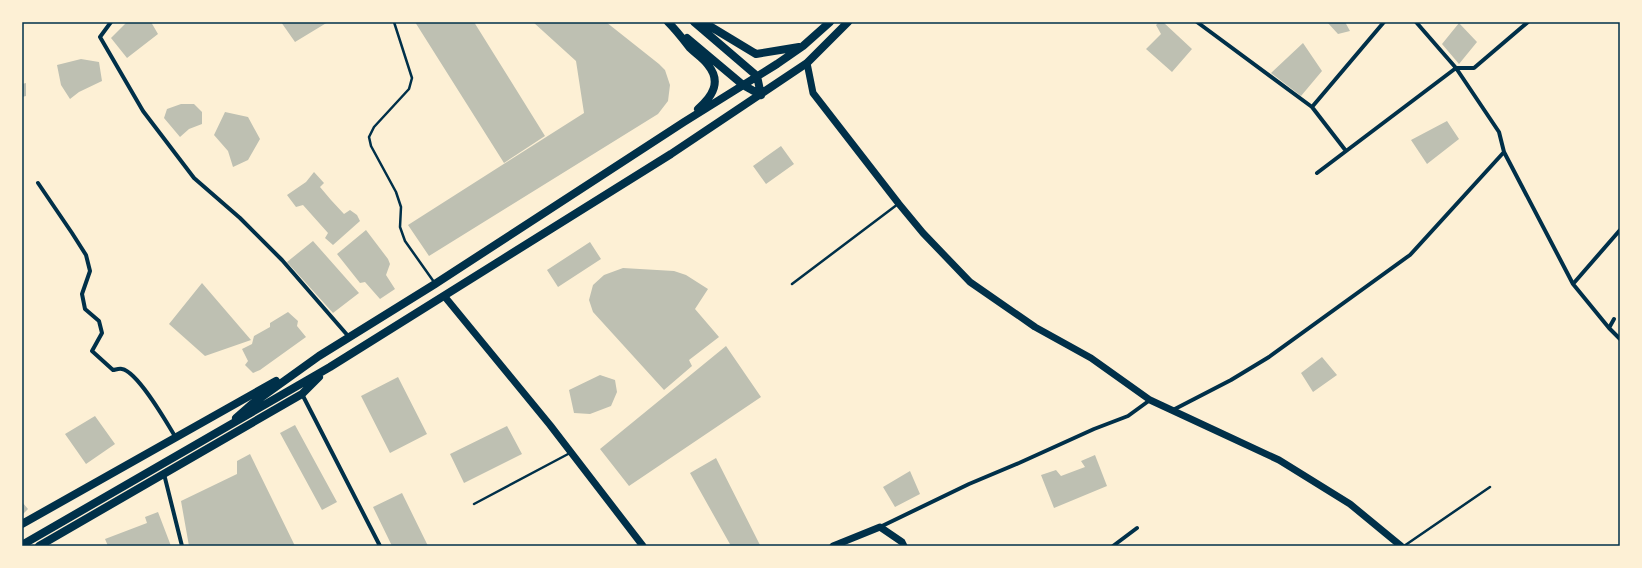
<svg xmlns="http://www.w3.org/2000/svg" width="1642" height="568" viewBox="0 0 1642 568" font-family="'Sofia Sans Condensed',sans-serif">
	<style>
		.building { fill: #bec0b2 }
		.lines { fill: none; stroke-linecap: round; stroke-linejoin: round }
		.service { stroke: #003049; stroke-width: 2.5 }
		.minor { stroke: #003049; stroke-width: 4 }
		.tertiary { stroke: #003049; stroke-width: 7 }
		.secondary { stroke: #003049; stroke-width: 7 }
		.primary { stroke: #003049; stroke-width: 8 }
		.neatline { fill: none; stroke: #003049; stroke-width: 1.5 }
	</style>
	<rect width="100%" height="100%" fill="#fdf0d5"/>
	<!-- building -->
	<path class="building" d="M 127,22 L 151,22 L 158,34 L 127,58 L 111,38 Z
		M 281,22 L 328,22 L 295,42 Z
		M 415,22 L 474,22 L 545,136 L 504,163 Z
		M 533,22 L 606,22 L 659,64 L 665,70 L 670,85 L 668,101 L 658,114 L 429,256 L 408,225 L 584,113 L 576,61 Z
		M 1159,22 L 1163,22 L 1192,49 L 1172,72 L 1146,49 L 1161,34 L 1156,25 Z
		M 1327,22 L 1345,22 L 1350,31 L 1338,34 Z
		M 1459,23 L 1477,42 L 1459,64 L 1442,44 Z
		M 1303,43 L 1322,71 L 1301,96 L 1271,73 Z
		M 81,59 L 99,62 L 102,81 L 79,92 L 70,99 L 61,85 L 57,65 Z
		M 26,83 L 26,96 L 22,97 L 22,84 Z
		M 181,104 L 194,104 L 202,112 L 202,124 L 189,129 L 180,137 L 164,118 L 167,109 Z
		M 225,112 L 248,117 L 260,139 L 248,160 L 233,167 L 228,151 L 214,135 Z
		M 1447,121 L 1459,139 L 1427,164 L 1411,140 Z
		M 781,146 L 794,164 L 766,184 L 753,166 Z
		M 314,172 L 324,183 L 320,187 L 331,200 L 344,214 L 350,210 L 357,215 L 360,221 L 333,245 L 325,238 L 328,233 L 303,205 L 296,207 L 287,195 L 306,182 Z
		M 366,230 L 388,259 L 390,264 L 386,275 L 395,289 L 380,299 L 365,282 L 360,283 L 337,254 Z
		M 313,241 L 359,293 L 333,313 L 287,262 Z
		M 590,242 L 601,259 L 558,287 L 547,270 Z
		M 623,268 L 674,271 L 686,275 L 708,289 L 695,309 L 719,337 L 689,360 L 692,366 L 664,390 L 593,312 L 589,300 L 593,285 L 604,275 Z
		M 202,283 L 251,340 L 205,356 L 169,324 Z
		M 288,312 L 298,321 L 297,326 L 306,337 L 260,370 L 253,373 L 245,365 L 248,361 L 242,349 L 252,344 L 254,336 L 270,327 L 270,323 Z
		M 726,346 L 761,397 L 629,486 L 600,449 Z
		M 1322,357 L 1337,375 L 1313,392 L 1301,373 Z
		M 600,375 L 615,380 L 617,392 L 611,406 L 590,414 L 574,413 L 569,390 Z
		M 398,377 L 427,434 L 390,453 L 361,396 Z
		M 95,416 L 115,444 L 86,464 L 65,434 Z
		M 295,425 L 337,502 L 322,510 L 280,433 Z
		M 507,426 L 522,454 L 464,483 L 450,454 Z
		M 250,454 L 295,546 L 189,546 L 181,501 L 237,474 L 237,461 Z
		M 1095,455 L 1107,486 L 1054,508 L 1041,475 L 1056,470 L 1061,476 L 1085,467 L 1081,461 Z
		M 716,458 L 760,545 L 759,546 L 731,546 L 690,473 Z
		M 910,471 L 920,494 L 895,507 L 883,487 Z
		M 402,493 L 428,546 L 392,546 L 373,507 Z
		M 22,502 L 28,509 L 22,515 Z
		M 158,512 L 171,546 L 108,546 L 105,539 L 147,523 L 145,517 Z"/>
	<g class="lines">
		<!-- service -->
		<path class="service" d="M 394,22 L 412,78 L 409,89 L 374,127 L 369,137 L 371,146 L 396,192 L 401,207 L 400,227 L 405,241 L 434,282
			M 792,284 L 898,204
			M 474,504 L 570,453
			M 1404,546 L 1490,487"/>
		<!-- minor -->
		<path class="minor" d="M 111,22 L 100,37 L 143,111 L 194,178 L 240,218 L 282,260 L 349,337
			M 1197,22 L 1312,107 L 1384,22
			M 1416,22 L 1456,68 L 1474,68 L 1528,22
			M 1312,107 L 1346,151
			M 1504,152 L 1573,284
			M 38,183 L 72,233 L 86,255 L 90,271 L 82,294 L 85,309 L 99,321 L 102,333 L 92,351 L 113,370 C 115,370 119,368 122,369 C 138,372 167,423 176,438
			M 1614,319 L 1609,328 L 1620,339
			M 1609,328 L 1573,284 L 1620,230
			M 302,394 L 380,546
			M 1171,411 L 1231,380 L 1269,357 L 1410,255 L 1504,152 L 1499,132 L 1456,68 L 1317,173
			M 164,474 L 182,546
			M 880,527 L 969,484 L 1019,463 L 1094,429 L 1128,416 L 1150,400
			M 1113,546 L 1137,528"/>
		<!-- tertiary -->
		<path class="tertiary" d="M 445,297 L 550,425 L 643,546
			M 833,546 L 880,527 L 902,542 L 904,546"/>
		<!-- secondary -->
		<path class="secondary" d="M 807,63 L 813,93 L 899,204 L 923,233 L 970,282 L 1035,327 L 1091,358 L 1150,400 L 1279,460 L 1350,504 L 1401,546"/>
		<!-- primary -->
		<path class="primary" d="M 668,22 C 676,30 683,39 690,48 C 696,54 703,58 708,65 C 722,82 712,97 698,109
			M 694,22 L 757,76 L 761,95
			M 703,22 L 756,54 L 799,47
			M 687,38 L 743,85 L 761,95
			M 236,418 L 252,404 L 319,356 L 435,284 L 684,122 L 777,64 L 803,46 L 830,22
			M 22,524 L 276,381
			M 22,545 L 330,367 L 671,154 L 807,63 L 848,22
			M 39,546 L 302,394 L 319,377"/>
	</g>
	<!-- border -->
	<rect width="1642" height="568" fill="none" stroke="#fdf0d5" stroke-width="46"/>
	<rect x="23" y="23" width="1596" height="522" class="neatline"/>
</svg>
